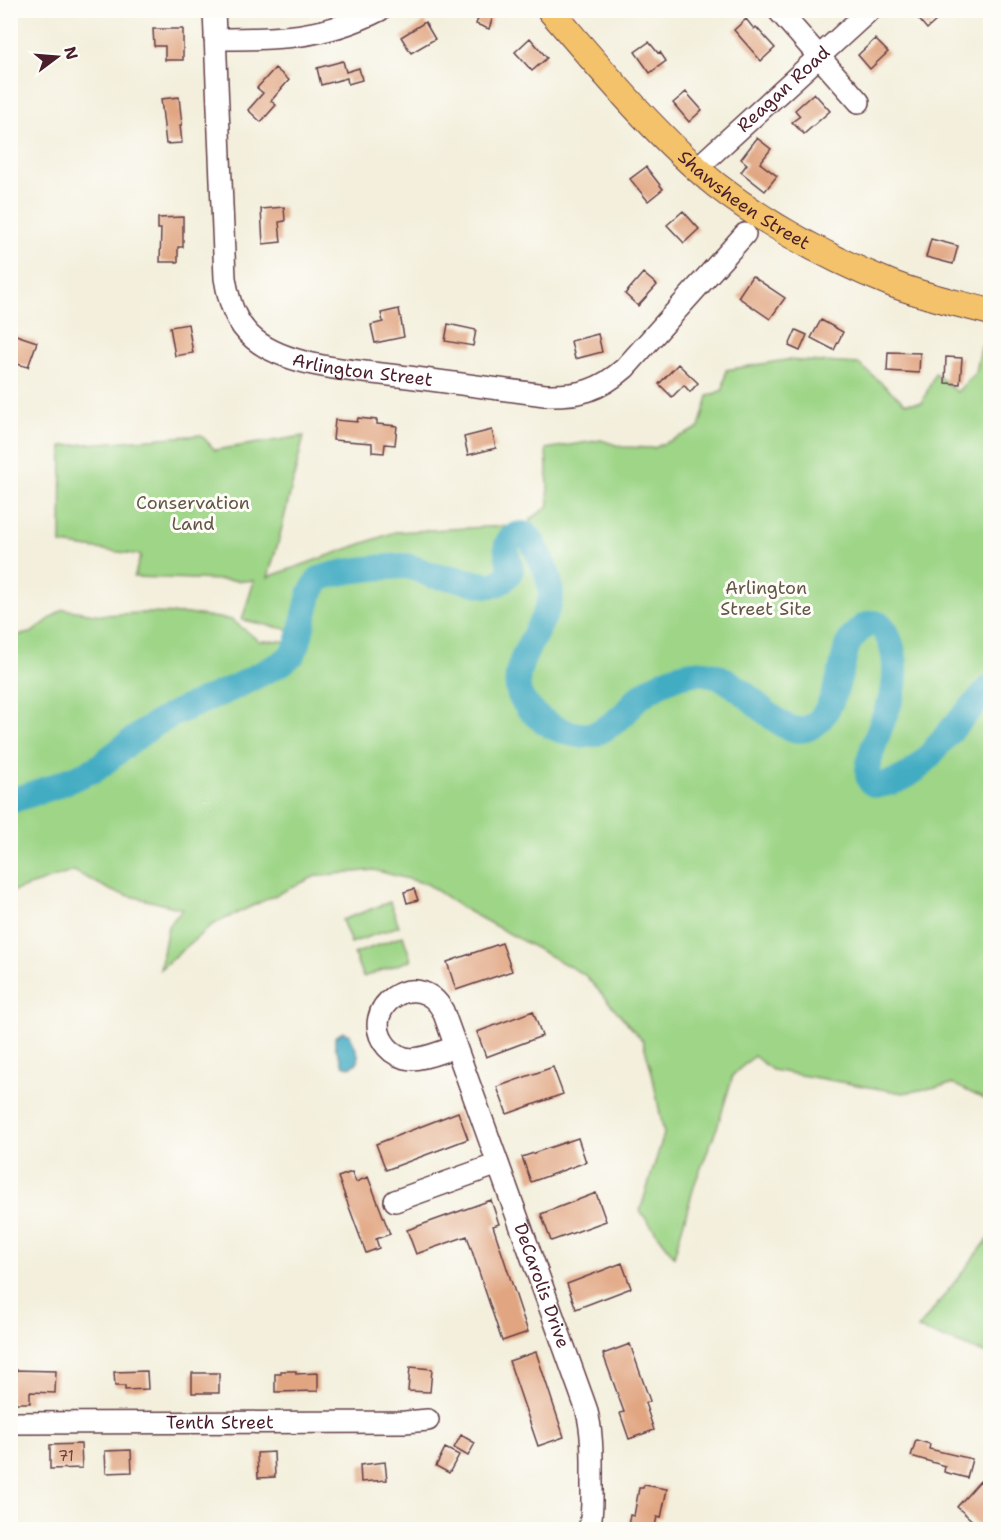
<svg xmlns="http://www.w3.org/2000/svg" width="1001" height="1540" viewBox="0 0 1001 1540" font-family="'Shantell Sans',sans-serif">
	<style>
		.green { fill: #9ed587; stroke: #747a59; stroke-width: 1.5 }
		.water { fill: #43acc3; stroke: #466677; stroke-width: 1.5 }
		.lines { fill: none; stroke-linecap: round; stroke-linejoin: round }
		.river { stroke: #43acc3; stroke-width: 26 }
		.building { fill: #e1a581 }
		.minor-casing { stroke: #633e46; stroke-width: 24 }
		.major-casing { stroke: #633e46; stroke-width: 28 }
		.minor { stroke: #fff; stroke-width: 21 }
		.major { stroke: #f3c26a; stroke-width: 26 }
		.labels { text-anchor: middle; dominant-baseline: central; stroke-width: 6; stroke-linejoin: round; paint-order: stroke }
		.number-label { font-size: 15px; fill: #704040 }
		.street-label { font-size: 18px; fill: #4a1f2b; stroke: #fdfcf7 }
		.park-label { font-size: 18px; fill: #635647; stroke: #fdfcf7 }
	</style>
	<rect width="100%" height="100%" fill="#fdfcf7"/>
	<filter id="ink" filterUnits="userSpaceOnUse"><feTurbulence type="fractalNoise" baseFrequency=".0167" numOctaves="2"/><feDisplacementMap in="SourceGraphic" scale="12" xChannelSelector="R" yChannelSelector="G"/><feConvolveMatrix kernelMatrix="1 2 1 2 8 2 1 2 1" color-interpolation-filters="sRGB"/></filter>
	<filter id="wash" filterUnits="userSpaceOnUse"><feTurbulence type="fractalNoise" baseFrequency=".008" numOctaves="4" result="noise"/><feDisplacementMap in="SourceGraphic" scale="24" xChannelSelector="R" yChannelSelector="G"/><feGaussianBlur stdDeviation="1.35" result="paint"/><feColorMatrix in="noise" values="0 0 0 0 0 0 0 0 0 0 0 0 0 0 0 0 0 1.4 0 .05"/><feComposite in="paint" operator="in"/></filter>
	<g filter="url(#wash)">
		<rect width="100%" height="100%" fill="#f3efdc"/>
		<!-- green -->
		<path class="green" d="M 982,344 L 990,346 L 990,1102 L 953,1084 L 903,1093 L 772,1070 L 754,1056 L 733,1075 L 718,1125 L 695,1183 L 674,1256 L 640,1211 L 664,1134 L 652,1073 L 643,1041 L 585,975 L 466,910 L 427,884 L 374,870 L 316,876 L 212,925 L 160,969 L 168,926 L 183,909 L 114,892 L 74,871 L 11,892 L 11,636 L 31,633 L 63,609 L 101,615 L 142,613 L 191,614 L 232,620 L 259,641 L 285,641 L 291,630 L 242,620 L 254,581 L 134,577 L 141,555 L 61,544 L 62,446 L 201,435 L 215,450 L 304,436 L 278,543 L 268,577 L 395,532 L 504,526 L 525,536 L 531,519 L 549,506 L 546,449 L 601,440 L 622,447 L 654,448 L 699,428 L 708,396 L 723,390 L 726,370 L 786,360 L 859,364 L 905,403 L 922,403 L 935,373 L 957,392 L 976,372 Z
			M 390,902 L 399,926 L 351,943 L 342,920 Z
			M 403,936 L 411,960 L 363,977 L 354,954 Z
			M 990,1237 L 990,1355 L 918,1329 Z"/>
		<!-- water -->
		<path class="water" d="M 343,1032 L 350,1035 L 358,1054 L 358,1061 C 354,1067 349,1068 343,1065 L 335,1046 L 335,1037 Z"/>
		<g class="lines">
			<!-- river -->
			<path class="river" d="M 10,801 L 50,788 L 96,769 L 130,742 L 152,726 L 175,713 L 235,687 L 282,663 L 293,654 L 298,643 L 310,594 L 319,579 C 341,571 363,569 387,567 C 393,567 399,566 405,566 C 414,567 423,572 431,575 C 440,577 449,577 458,579 C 479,583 498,594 511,570 C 510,562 505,552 507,544 C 509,539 512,537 517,535 C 528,531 531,540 536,549 C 543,565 554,582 550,600 C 544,631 499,673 526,705 C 536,717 549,726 563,731 C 571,734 585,737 594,734 C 603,731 618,720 624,714 C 629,710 631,704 636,700 C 650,688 674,675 693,673 C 739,666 773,739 806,729 C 833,720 841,670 847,646 C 853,635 873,611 884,630 C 896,648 897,672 893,692 C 890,708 858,771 871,782 C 875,786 880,785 884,784 C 909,780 924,764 938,745 C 946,736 954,727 962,718 C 971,708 981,698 990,688"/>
		</g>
		<g id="blocks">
			<!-- building -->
			<path class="building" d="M 481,10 L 495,10 L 489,29 L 476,24 Z
				M 911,10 L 948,10 L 927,29 Z
				M 746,19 L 754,29 L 756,27 L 775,48 L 761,61 L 734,30 Z
				M 425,22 L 435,39 L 411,53 L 401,37 Z
				M 153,29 L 183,29 L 183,60 L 165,60 L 165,46 L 154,46 Z
				M 530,38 L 547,58 L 532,71 L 515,52 Z
				M 875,39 L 888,52 L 870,69 L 858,55 Z
				M 649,42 L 658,53 L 660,52 L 666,61 L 650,73 L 635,52 Z
				M 343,61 L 346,72 L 359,68 L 362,80 L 348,84 L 347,78 L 321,85 L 317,68 Z
				M 275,68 L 289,80 L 271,101 L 276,105 L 261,122 L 248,110 L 263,93 L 257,88 Z
				M 686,92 L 702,110 L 689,122 L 673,103 Z
				M 814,93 L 830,111 L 804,134 L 792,122 L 800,116 L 795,110 Z
				M 179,97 L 182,125 L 180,125 L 182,143 L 166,144 L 161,99 Z
				M 757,138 L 771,149 L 760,163 L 777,176 L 765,191 L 741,172 L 747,164 L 741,159 Z
				M 646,167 L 663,189 L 648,201 L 630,179 Z
				M 284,207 L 285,221 L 279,222 L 281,242 L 263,244 L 261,209 Z
				M 683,211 L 699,229 L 684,243 L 667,225 Z
				M 183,217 L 183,247 L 178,247 L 178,262 L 160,262 L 161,229 L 158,229 L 158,218 Z
				M 931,239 L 958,246 L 953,264 L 926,257 Z
				M 643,273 L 657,285 L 638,306 L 625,294 Z
				M 752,276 L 785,298 L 770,319 L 738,297 Z
				M 399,309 L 404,337 L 375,343 L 371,325 L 383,322 L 381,313 Z
				M 821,320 L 843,332 L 834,350 L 811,338 Z
				M 188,324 L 193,353 L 175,356 L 170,327 Z
				M 448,324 L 476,330 L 473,346 L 445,341 Z
				M 796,330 L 807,335 L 800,351 L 789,346 Z
				M 10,333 L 37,342 L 28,367 L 10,362 Z
				M 598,334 L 602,352 L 575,359 L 571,341 Z
				M 888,352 L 920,353 L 919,373 L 887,371 Z
				M 946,357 L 962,358 L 960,384 L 945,383 Z
				M 678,364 L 698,383 L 690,392 L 684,385 L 672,397 L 659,384 Z
				M 358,418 L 377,420 L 377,424 L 397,426 L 395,445 L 385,444 L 384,453 L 372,452 L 372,443 L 333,440 L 335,420 L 357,422 Z
				M 492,430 L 496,448 L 468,455 L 464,437 Z
				M 414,889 L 418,900 L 407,903 L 404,892 Z
				M 502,943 L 512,971 L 456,990 L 447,962 Z
				M 533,1011 L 542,1036 L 486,1057 L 477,1032 Z
				M 553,1067 L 563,1094 L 507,1114 L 497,1087 Z
				M 458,1112 L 468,1139 L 386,1170 L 376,1144 Z
				M 578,1138 L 586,1162 L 531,1182 L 522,1157 Z
				M 352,1172 L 356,1182 L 368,1177 L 390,1234 L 376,1239 L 379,1248 L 366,1253 L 338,1177 Z
				M 596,1193 L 606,1221 L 551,1241 L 541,1214 Z
				M 491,1200 L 499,1224 L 493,1226 L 528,1332 L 502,1341 L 467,1236 L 416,1254 L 407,1230 Z
				M 622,1263 L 631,1288 L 576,1309 L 567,1284 Z
				M 630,1344 L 650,1401 L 645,1403 L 654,1430 L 629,1439 L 620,1413 L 624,1412 L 603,1354 Z
				M 536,1352 L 564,1437 L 538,1446 L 509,1361 Z
				M 410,1367 L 432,1369 L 430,1392 L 408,1391 Z
				M 12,1370 L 56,1371 L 55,1393 L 30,1392 L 30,1403 L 10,1403 Z
				M 147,1371 L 148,1389 L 125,1390 L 125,1386 L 115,1386 L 114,1372 Z
				M 281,1371 L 296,1371 L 296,1374 L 318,1373 L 318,1391 L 275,1392 L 275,1374 L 281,1374 Z
				M 192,1373 L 219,1373 L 219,1393 L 192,1393 Z
				M 461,1435 L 475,1443 L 468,1456 L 454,1448 Z
				M 916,1440 L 930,1444 L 929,1449 L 972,1459 L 967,1478 L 944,1472 L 945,1466 L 911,1456 Z
				M 81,1444 L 82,1468 L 50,1469 L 50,1445 Z
				M 445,1448 L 459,1455 L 449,1473 L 436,1466 Z
				M 131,1450 L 132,1472 L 106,1473 L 105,1451 Z
				M 274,1452 L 275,1477 L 258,1478 L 257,1453 Z
				M 385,1462 L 387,1480 L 361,1482 L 360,1465 Z
				M 980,1481 L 990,1490 L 990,1530 L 983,1530 L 957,1507 Z
				M 644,1485 L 667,1489 L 661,1518 L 657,1517 L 654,1530 L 627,1530 L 630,1515 L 634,1516 L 639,1488 L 643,1488 Z"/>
		</g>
	</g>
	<g filter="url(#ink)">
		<use href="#blocks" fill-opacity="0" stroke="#633e46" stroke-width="1.5"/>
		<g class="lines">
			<!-- minor casing -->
			<g class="minor-casing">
				<g id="minor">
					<path id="s1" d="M 214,10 L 225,278 C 229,302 235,323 254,339 C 290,369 363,371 408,377 C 454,383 500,389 545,395 C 579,396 599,391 625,368 L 745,234"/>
					<path d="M 778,10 L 859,102"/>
					<path d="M 215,39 C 277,39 323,39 380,10"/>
					<path id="s2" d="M 697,168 L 870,10"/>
					<path id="s3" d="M 456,1047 C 442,1051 426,1059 411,1059 C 402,1058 393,1054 387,1047 C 355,1009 418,964 443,1011 L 586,1408 C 593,1433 592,1457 592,1483 C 592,1498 593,1514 589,1530"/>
					<path d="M 395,1201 L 498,1164"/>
					<path id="s4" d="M 10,1423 L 405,1422 L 428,1420"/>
				</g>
			</g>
			<!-- major casing -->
			<g class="major-casing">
				<g id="major">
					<path id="s5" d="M 550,10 C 602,70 655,135 716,185 C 769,226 828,258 890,283 C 922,296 957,303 990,312"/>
				</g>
			</g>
			<!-- minor -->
			<use href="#minor" class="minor"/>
			<!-- major -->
			<use href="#major" class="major"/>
		</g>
	</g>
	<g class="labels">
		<!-- number labels -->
		<g class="number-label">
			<text x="66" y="1456">71</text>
		</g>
		<!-- street labels -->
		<g class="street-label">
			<text stroke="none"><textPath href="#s2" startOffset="117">Reagan Road</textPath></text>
			<text stroke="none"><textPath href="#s5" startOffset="273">Shawsheen Street</textPath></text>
			<text stroke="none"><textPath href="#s1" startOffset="452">Arlington Street</textPath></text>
			<text stroke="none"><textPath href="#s3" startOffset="482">DeCarolis Drive</textPath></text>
			<text stroke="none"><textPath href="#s4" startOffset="210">Tenth Street</textPath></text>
		</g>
		<!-- park labels -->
		<g class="park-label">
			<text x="193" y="503">Conservation<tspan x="193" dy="21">Land</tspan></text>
			<text x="766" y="588">Arlington<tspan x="766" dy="21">Street Site</tspan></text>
		</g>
	</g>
	<!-- margin -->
	<rect width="1001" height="1540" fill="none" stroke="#fdfcf7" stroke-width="36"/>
	<!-- north arrow -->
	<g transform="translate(57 57) rotate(74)" stroke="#fdfcf7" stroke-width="4.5" paint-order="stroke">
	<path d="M0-4.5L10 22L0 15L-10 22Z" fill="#4a1f2b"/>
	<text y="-9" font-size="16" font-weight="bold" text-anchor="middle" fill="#4a1f2b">N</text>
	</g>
</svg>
